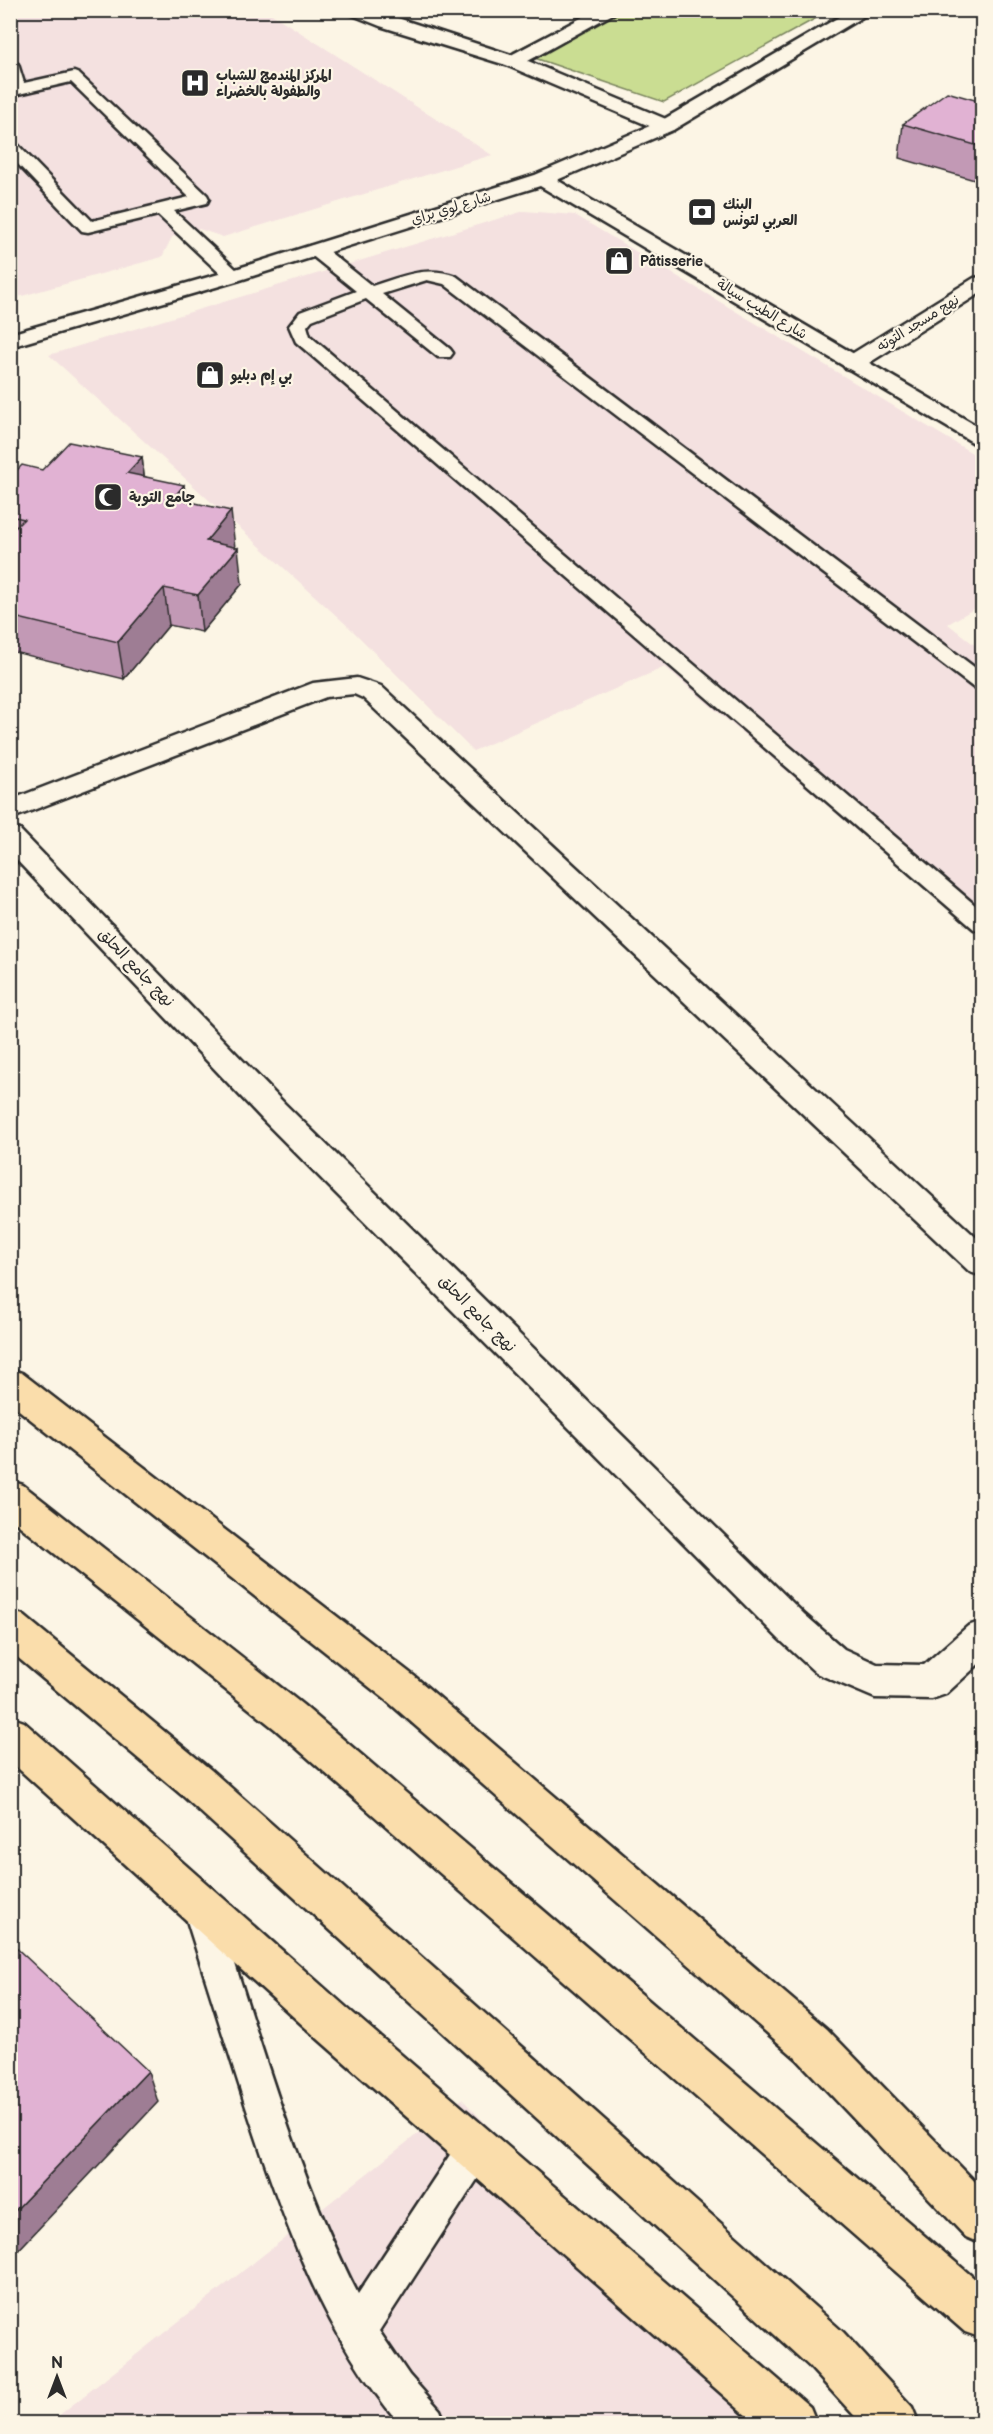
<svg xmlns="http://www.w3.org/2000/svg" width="993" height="2434" viewBox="0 0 993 2434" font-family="'Balsamiq Sans','Playpen Sans Arabic',sans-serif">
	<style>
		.built { fill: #f4e1e0 }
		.green { fill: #cadd92; stroke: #7a845e; stroke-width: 1.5 }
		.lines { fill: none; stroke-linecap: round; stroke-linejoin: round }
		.lane-casing { stroke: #2b2b2b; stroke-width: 5 }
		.street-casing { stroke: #2b2b2b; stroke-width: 5 }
		.secondary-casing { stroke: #2b2b2b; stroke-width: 5 }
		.highway-casing { stroke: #2b2b2b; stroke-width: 5 }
		.lane { fill: #fcf5e5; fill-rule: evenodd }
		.street { fill: #fcf5e5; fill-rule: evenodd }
		.secondary { fill: #fcf5e5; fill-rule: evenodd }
		.highway { fill: #faddab; fill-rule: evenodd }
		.wall { fill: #c299b5; stroke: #2b2b2b; stroke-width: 1.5 }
		.shaded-wall { fill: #9e7d94; stroke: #2b2b2b; stroke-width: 1.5 }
		.building { fill: #e1b2d3; stroke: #2b2b2b; stroke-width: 1.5 }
		.labels { text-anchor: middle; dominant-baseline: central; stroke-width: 4.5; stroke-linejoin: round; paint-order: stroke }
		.far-poi-label { font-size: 14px; font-weight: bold; fill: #2b2b2b; stroke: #fcf5e5; text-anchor: start }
		.far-street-label { font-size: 14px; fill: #2b2b2b; stroke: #fcf5e5 }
		.street-label { font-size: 16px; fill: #2b2b2b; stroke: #fcf5e5 }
	</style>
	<rect width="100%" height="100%" fill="#fcf5e5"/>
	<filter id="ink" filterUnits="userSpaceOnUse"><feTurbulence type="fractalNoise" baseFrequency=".0167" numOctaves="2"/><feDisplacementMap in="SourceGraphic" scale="12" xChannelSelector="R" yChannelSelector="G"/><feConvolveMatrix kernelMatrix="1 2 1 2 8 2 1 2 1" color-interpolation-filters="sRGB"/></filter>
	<g filter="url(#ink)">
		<!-- built -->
		<path class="built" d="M 11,11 L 267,11 L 492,155 L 223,237 L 199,229 L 172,237 L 162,257 L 11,299 Z
			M 524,211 L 575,215 L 982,459 L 982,604 L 948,624 L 982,651 L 982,938 L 665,667 L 473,751 L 350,628 L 49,355 Z
			M 462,2099 L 775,2423 L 48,2424 Z"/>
		<!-- green -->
		<path class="green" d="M 594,11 L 829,11 L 664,102 L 514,51 Z"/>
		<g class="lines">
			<!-- lane casing -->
			<g class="lane-casing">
				<path id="lane" d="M 10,60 L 18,64 L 24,83 L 74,72 L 79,74 L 207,195 L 209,199 L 207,203 L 174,211 L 239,272 L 242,276 L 239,280 L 227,280 L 158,215 L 88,232 L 82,231 L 10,156 L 10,141 L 16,143 L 92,221 L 189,197 L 71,82 L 10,96 Z
					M 316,245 L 322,246 L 372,286 C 401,277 426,265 456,276 L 982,673 L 982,689 L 974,688 L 444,284 L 427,280 L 382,294 L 450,349 L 453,353 L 450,357 L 438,357 L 366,299 L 312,320 L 307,326 L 310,336 L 982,911 L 982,931 L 974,929 L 296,342 L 289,326 L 300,312 L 356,291 L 310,254 L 307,250 L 310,246 Z
					M 200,1892 L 212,1896 L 217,1908 C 260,2038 296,2172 358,2294 L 463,2135 L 476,2130 L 489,2135 L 494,2148 L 489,2161 L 379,2331 L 409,2375 L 440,2410 L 446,2424 L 400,2424 C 322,2333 283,2219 246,2107 C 225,2041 204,1974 183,1908 L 188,1896 Z"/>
			</g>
			<!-- street casing -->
			<g class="street-casing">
				<path id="street" d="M 347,10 L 373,10 L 511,55 L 596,10 L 620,10 L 528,61 L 673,122 L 676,126 L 673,130 L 659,130 L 506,65 L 380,26 L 350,14 Z
					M 982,277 L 982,292 L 861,368 L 853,370 L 845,368 L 842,363 L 845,358 L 974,278 Z
					M 357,678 L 381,686 L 982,1243 L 982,1276 L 970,1272 L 363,698 L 354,694 L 326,697 L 10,819 L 10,800 L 313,683 Z
					M 10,827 L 20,830 L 285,1104 L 805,1615 L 844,1649 L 877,1664 L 924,1665 L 968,1626 L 982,1621 L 982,1661 L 946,1694 L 932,1699 L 875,1698 L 816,1673 L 779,1639 L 263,1120 L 10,853 Z"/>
			</g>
			<!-- secondary casing -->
			<g class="secondary-casing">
				<path id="secondary" d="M 851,10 L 874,10 L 673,130 L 557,180 L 982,429 L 982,445 L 974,443 L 540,186 L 240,280 L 10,347 L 10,334 L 226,272 L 535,175 L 659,122 Z"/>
			</g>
			<!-- highway casing -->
			<g class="highway-casing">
				<path id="highway" d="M 10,1369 L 22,1373 L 414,1676 L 827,2029 L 982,2189 L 982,2244 L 966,2237 L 797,2059 L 386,1700 L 10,1403 Z
					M 10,1481 L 23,1485 L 303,1705 L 982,2285 L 982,2338 L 965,2332 L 275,1729 L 10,1518 Z
					M 10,1611 L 23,1615 L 211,1770 L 843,2332 L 912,2407 L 919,2424 L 862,2424 L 809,2366 L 183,1796 L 10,1651 Z
					M 10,1717 L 24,1722 L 347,2008 L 810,2407 L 817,2424 L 756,2424 L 317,2038 L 10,1761 Z"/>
			</g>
			<!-- lane -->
			<use href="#lane" class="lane"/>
			<!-- street -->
			<use href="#street" class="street"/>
			<!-- secondary -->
			<use href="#secondary" class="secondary"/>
			<!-- highway -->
			<use href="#highway" class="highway"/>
		</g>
		<!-- wall -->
		<path class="wall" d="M 982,102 L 982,198 L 976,196 L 978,181 L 899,158 L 903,124 Z
			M 142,457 L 144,476 L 186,501 L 235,547 L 242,584 L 202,632 L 169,625 L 124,679 L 10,651 L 10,477 L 42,470 Z"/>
		<!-- shaded-wall -->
		<path class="shaded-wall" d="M 142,457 L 146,494 L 127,473 Z
			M 184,485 L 189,522 L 173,498 Z
			M 231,511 L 235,548 L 206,541 Z
			M 238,548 L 242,584 L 202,632 L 198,595 Z
			M 164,588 L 169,625 L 124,679 L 118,642 Z
			M 148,2071 L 158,2102 L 10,2259 L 10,2216 Z"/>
		<!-- building -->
		<path class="building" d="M 947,92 L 982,102 L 982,147 L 903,124 Z
			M 69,442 L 142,457 L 127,473 L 184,485 L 173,498 L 231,511 L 206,541 L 238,548 L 198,595 L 164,588 L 118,642 L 10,616 L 10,533 L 24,519 L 10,516 L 10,477 L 22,465 L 42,470 Z
			M 10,1942 L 148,2071 L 10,2216 Z"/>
	</g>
	<!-- icons -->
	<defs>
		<g id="hospital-square" transform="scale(1.5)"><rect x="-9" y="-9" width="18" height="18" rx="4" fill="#2b2b2b" stroke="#fcf5e5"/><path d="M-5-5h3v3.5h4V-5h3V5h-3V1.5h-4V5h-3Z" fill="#fff"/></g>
		<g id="bank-square" transform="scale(1.5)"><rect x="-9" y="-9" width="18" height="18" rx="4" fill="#2b2b2b" stroke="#fcf5e5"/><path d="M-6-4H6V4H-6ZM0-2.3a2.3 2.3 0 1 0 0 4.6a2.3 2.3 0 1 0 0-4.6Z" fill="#fff"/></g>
		<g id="shop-square" transform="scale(1.5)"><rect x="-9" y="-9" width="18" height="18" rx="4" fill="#2b2b2b" stroke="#fcf5e5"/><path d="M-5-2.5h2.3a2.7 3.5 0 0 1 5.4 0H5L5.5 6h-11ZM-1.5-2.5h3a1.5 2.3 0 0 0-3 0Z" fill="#fff"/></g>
		<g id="mosque-square" transform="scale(1.5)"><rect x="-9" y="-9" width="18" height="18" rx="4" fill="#2b2b2b" stroke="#fcf5e5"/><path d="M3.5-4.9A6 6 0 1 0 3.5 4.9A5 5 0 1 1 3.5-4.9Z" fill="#fff"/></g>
	</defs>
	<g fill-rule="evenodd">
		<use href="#hospital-square" x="195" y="83"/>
		<use href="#bank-square" x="702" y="212"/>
		<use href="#shop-square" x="619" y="261"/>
		<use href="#shop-square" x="210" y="375"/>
		<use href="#mosque-square" x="108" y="497"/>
	</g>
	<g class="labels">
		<!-- far-poi labels -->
		<g class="far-poi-label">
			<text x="216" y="75">المركز المندمج للشباب<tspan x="216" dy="16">والطفولة بالخضراء</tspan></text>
			<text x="723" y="204">البنك<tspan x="723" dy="16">العربي لتونس</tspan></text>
			<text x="640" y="261">Pâtisserie</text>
			<text x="231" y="375">بي إم دبليو</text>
			<text x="129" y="497">جامع التوبة</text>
		</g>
		<!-- far-street labels -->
		<g class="far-street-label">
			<text transform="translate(451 208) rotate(-17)">شارع لوي براي</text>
			<text transform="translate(762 309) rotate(31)">شارع الطيب سيالة</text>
			<text transform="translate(918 323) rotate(-32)">نهج مسجد التوته</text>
		</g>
		<!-- street labels -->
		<g class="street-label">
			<text transform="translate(136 968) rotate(46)">نهج جامع الحلق</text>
			<text transform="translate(477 1314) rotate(45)">نهج جامع الحلق</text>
		</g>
	</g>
	<!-- margin -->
	<rect width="993" height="2434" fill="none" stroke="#fcf5e5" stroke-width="36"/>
	<rect x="18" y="18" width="957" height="2398" fill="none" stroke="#2b2b2b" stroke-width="2" filter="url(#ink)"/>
	<!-- north arrow -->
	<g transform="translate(57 2377)" stroke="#fcf5e5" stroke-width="4.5" paint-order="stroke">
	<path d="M0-4.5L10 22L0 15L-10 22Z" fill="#2b2b2b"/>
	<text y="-9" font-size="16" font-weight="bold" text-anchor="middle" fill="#2b2b2b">N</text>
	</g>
</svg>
